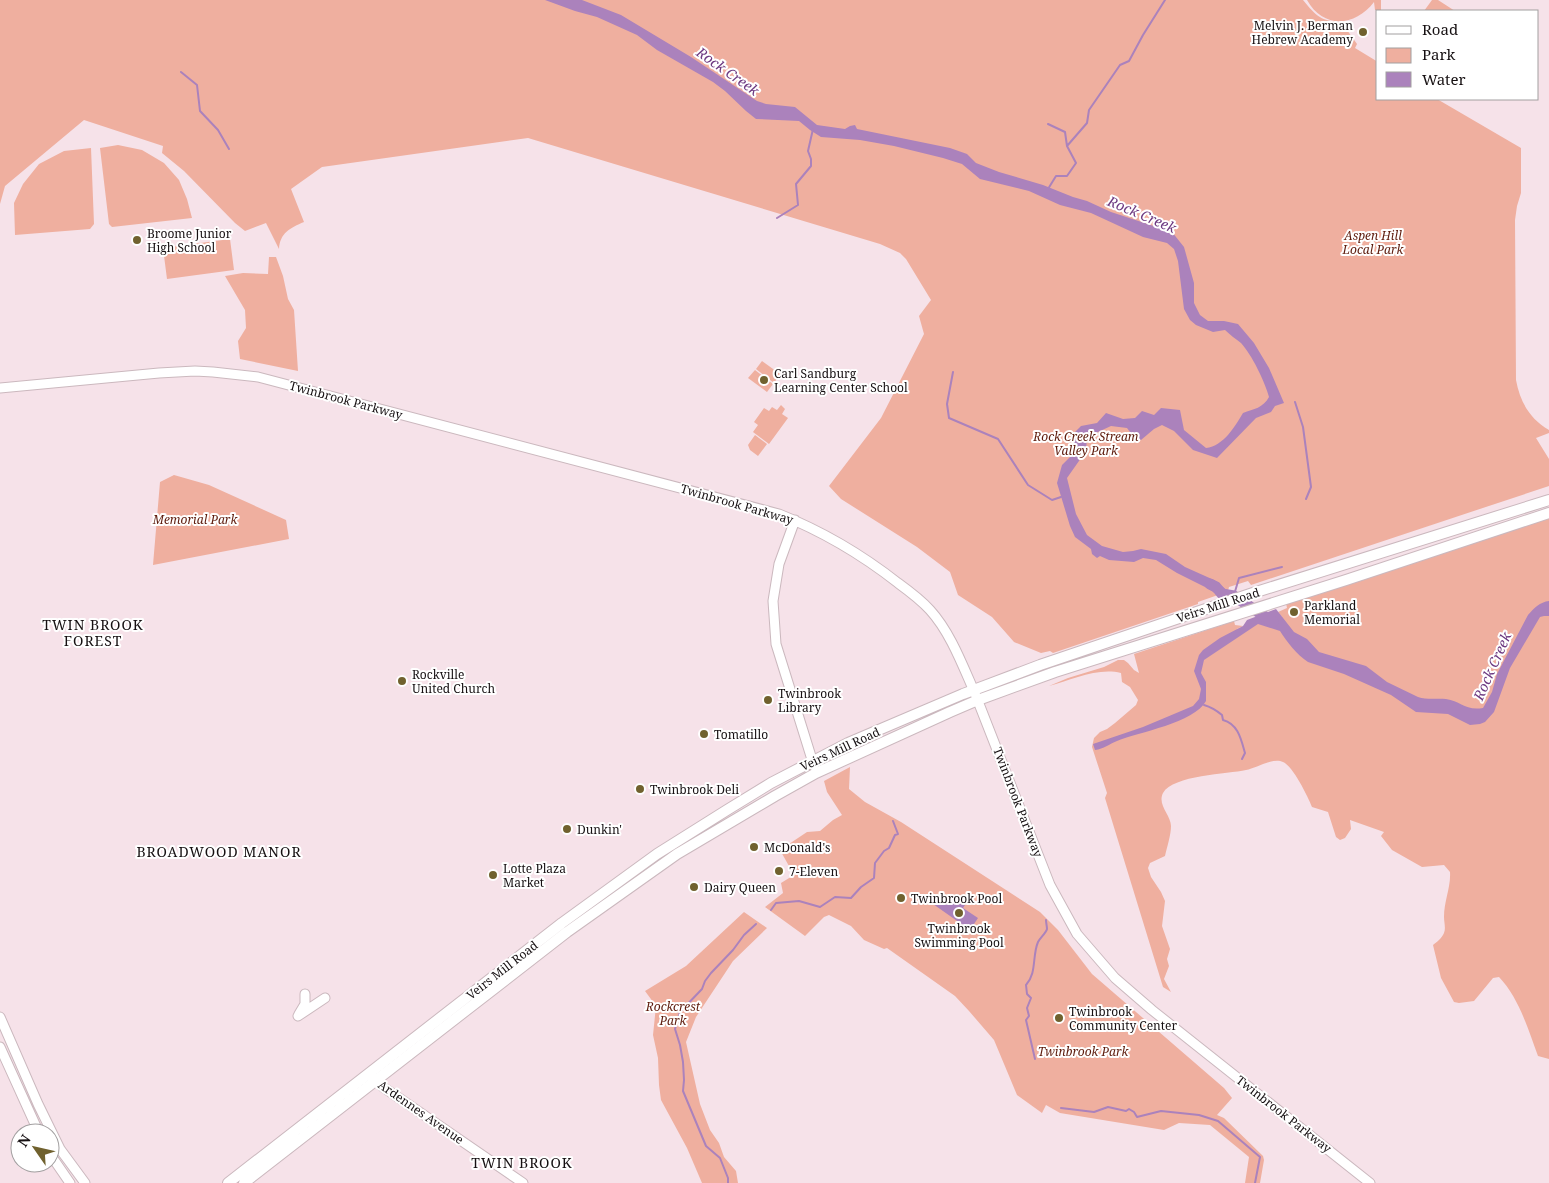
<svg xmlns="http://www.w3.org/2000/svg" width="1549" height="1183" viewBox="0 0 1549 1183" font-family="'Noto Serif',serif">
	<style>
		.green { fill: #efaf9f }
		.water { fill: #ab82bc }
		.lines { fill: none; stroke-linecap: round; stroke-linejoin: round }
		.stream { stroke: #ab82bc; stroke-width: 2 }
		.river { stroke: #ab82bc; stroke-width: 11 }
		.tertiary-casing { stroke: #cbb8be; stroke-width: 11 }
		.secondary-casing { stroke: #cbb8be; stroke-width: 11 }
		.primary-casing { stroke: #cbb8be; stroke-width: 12 }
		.tertiary { stroke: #fff; stroke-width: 9 }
		.secondary { stroke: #fff; stroke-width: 9 }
		.primary { stroke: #fff; stroke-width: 10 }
		.poi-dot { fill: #70612e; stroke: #fff; stroke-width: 2 }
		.labels { text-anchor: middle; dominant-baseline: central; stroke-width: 4; stroke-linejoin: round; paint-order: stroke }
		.poi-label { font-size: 12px; fill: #161012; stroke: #fff; text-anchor: start }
		.park-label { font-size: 12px; font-style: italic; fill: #5d1a0b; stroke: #fff }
		.street-label { font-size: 12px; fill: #161012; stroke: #fff }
		.water-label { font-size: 14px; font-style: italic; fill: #6d3981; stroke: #fff }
		.neighbourhood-label { font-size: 14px; letter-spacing: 1px; fill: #161012; stroke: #fff }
	</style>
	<rect width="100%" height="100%" fill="#f6e2e9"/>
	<!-- green -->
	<path class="green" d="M 0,0 L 1303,0 C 1317,17 1320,20 1342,23 L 1357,44 L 1355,48 L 1378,62 L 1378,99 L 1437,99 L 1521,148 L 1521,193 L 1517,206 L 1515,220 L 1516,380 C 1520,402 1530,419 1549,430 L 1549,433 L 1536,438 L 1549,459 L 1549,486 L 1251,585 L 1248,581 L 1229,587 L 1228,591 L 1225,589 L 1214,593 L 1218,595 L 1198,602 L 1198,604 L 1053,653 L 1050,651 L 1041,653 L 1014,642 L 992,617 L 958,595 L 950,572 L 917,547 L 841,499 L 829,486 L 881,418 L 924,334 L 919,316 L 931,300 L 906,259 L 900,253 L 880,244 L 528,138 L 322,167 L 291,189 L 304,222 C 290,228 280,233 279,249 L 266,223 L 245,231 L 235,223 L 184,171 L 162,153 L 163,146 L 84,120 L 5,186 L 0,204 Z
		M 1307,0 L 1381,0 L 1381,10 L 1375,10 L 1374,2 C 1355,27 1323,29 1307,0 Z
		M 1432,0 L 1438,0 L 1455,11 L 1424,11 Z
		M 118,145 L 142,150 L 164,163 L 179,180 L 187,199 L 192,218 L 112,227 L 109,224 L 100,148 Z
		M 91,148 L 94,224 L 90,229 L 15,235 L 14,203 L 23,184 L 39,164 L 64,151 Z
		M 230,239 L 234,270 L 167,279 L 163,248 Z
		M 269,257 L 276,257 L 283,276 L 288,299 L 294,310 L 298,371 L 240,359 L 238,341 L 246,328 L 245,310 L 225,276 L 243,273 L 268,274 Z
		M 762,361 L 780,374 L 774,383 L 756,369 Z
		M 755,370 L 773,384 L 767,392 L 748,378 Z
		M 781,405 L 785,409 L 782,414 L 788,418 L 769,444 L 753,432 L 758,425 L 754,422 L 764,408 L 769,411 L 772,407 L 777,410 Z
		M 755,435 L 767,444 L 758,456 L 750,450 L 748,445 Z
		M 174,475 L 209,485 L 286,520 L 289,539 L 153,565 L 160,482 Z
		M 1549,516 L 1549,1059 L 1538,1056 C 1528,1029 1519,998 1499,977 L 1493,978 L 1474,1001 L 1459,1003 L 1454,1002 L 1441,978 L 1433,945 C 1437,942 1442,938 1444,933 C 1446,928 1444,922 1444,917 C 1444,901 1451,887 1450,872 L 1444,865 L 1422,867 L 1392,850 L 1381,836 L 1384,832 L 1350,820 L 1351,829 L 1345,838 L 1340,840 L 1336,837 L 1328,812 L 1312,807 C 1308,797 1293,766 1283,762 C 1273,757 1257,768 1246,770 C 1228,774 1173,775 1163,793 C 1157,805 1171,815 1171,826 C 1171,835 1167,847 1165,856 L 1150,863 L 1148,868 L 1151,877 L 1161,892 L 1165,901 L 1162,926 L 1170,949 L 1167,959 L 1169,966 L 1164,979 L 1171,992 L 1163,987 L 1105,798 L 1107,793 L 1092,747 L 1094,738 L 1100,732 L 1107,729 L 1115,723 L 1136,705 L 1138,700 L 1130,687 L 1122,682 L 1121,673 C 1098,667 1071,680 1049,686 L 1068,678 L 1104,667 L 1118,660 L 1124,660 L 1128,663 L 1134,670 L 1139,673 L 1134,654 L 1234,621 L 1235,625 L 1243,626 L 1237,629 L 1282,617 L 1278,612 L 1287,608 L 1286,603 Z
		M 850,767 L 849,789 L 865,802 L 901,822 L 1040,912 L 1058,930 L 1092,974 L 1224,1088 L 1232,1098 L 1217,1115 L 1224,1118 L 1263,1156 L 1264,1160 L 1260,1183 L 1245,1183 L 1249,1157 L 1210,1125 L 1179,1123 L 1164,1130 L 1060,1113 L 1046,1105 L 1042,1113 L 1017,1095 L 994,1040 L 969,1011 L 955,996 L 887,948 L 884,949 L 864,940 L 851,926 L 829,915 L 824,917 L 805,936 L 765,907 L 783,893 L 781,883 L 794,875 L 780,850 L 807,832 L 820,831 L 833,820 L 842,815 L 827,792 L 824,781 Z
		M 744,912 L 767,928 L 733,961 L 696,1017 L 686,1042 L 700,1104 L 710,1130 L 719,1143 L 724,1157 L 736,1171 L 738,1183 L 702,1183 L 687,1148 L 661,1100 L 659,1085 L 658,1058 L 653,1035 L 656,1006 L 645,991 L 686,966 Z"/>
	<!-- water -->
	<path class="water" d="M 545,0 L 582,0 L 621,15 L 691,57 L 757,101 L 766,104 L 795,107 L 817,125 L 845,129 L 850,126 L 855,125 L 857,129 L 950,148 L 967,154 L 976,163 L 999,172 L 1043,185 L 1073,197 L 1087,201 L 1111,212 L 1172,232 L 1184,247 L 1194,283 L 1194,303 L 1200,315 L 1208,321 L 1224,321 L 1238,324 L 1254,343 L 1269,368 L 1284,403 L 1275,406 L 1271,412 L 1256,418 L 1217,458 L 1193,450 L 1174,431 L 1162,425 L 1154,429 L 1141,440 L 1133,436 L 1127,428 L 1111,426 L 1087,437 L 1086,451 L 1067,478 L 1076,514 L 1087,535 L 1102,546 L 1123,552 L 1133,551 L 1141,549 L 1166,554 L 1185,567 L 1214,580 L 1228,591 L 1218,595 L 1209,589 L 1177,573 L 1156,560 L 1143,558 L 1134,562 L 1109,560 L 1100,556 L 1097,558 L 1092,554 L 1091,549 L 1075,537 L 1070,526 L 1057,483 L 1062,465 L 1072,455 L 1074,433 L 1081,426 L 1097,423 L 1106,413 L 1123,419 L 1135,418 L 1142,411 L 1154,415 L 1161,408 L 1180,410 L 1184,430 L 1206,448 C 1224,446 1235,426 1243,413 C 1254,409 1263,408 1269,397 C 1265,382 1252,355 1241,343 C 1236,339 1230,335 1225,330 L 1213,332 L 1196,325 L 1190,320 L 1184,309 L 1178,261 L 1174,249 L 1167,243 L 1143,237 L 1091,213 L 1060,205 L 1029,191 L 980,179 L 962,164 L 943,158 L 894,146 L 860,140 L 821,137 L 810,130 L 799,121 L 756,119 L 746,111 L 725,91 L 713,82 L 657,50 L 637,35 L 597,17 L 575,11 Z
		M 1549,601 L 1549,616 L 1544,616 L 1540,617 L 1510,668 L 1494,712 L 1485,722 L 1480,724 L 1470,725 L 1448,714 L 1416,712 L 1391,695 L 1344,674 L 1308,662 C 1297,655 1287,642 1280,631 L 1258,624 L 1204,660 L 1201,673 L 1206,682 L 1206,701 C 1194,723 1139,732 1117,741 C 1109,744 1104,749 1095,750 L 1093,744 L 1143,727 L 1193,706 L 1199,699 L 1201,689 L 1194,671 L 1199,655 L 1203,650 L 1220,638 L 1243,626 L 1247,620 L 1276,609 L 1294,632 L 1307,639 L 1319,652 L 1366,666 L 1387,682 L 1418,697 C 1427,700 1437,698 1446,699 C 1461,701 1465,711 1483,708 L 1492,692 L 1497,674 L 1528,615 C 1534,608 1540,602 1549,601 Z
		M 941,892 L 956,902 L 960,897 L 967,902 L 963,908 L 978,918 L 970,930 L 933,904 Z"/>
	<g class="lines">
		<!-- stream -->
		<path class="stream" d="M 181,72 L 197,85 L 200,111 L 218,130 L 229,149
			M 1048,124 L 1065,132 L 1067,146
			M 1048,189 L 1056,176 L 1067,176 L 1076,163 L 1067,146 L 1087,123 L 1089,110 L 1120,65 L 1129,61 L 1143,35 L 1165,0
			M 777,218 L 798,205 L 796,184 L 811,166 L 811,159 L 808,151 L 813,129
			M 953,372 L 947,404 L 949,418 L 998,439 L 1028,485 L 1052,500 L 1061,497
			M 1295,402 L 1303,427 L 1311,487 L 1306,499
			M 1234,595 L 1239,578 L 1282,567
			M 1204,705 C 1211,707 1216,710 1222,715 L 1223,720 C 1238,724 1241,739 1245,753 L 1242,759
			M 771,910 L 776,903 L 799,901 L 820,907 L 835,897 L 851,898 L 861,887 L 874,878 L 875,863 L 884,851 L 889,848 L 895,835 L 898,834 L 893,821
			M 1035,1059 L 1026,1020 L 1029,1016 L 1027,1008 L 1031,998 L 1027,994 L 1026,985 C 1037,973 1032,956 1038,942 C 1040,938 1046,933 1047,929 C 1047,926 1046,923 1046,920
			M 1061,1108 L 1094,1112 L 1108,1107 L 1126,1111 L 1129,1109 L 1134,1112 L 1137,1117 L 1161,1111 L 1199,1115 L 1218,1121 L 1260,1157 L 1255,1183
			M 728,1183 L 728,1178 L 720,1158 L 706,1146 L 683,1091 L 684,1080 L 683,1062 L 680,1045 L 675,1029 L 680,1012 L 702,989 L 705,981 L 711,973 L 733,950 L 744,935 L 756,924"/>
		<!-- river -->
		<path class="river" d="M 1210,584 L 1216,587 L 1222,594 L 1234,596 L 1273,622"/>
		<!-- tertiary casing -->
		<g class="tertiary-casing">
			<path id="tertiary" d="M 0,388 L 159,373 L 195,371 L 213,372 L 258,377 L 779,514 C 822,531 861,554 898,583 C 909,591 921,600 930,610 C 950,632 962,664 974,691
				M 795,520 L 779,564 L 773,601 L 776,644 L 814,766
				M 299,1014 L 305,1004 L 305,994
				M 298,1016 L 325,998
				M 0,1017 L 38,1104 L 60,1149 L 85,1183
				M 0,1047 L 39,1133
				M 372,1077 L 383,1087 L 523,1183
				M 50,1154 L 70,1183"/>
		</g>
		<!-- secondary casing -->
		<g class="secondary-casing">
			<path id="secondary" d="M 974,691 L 1050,885 L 1077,934 L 1115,978 L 1152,1010 L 1370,1183"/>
		</g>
		<!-- primary casing -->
		<g class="primary-casing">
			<path id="primary" d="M 228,1183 L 562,923 L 657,854 L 727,810 L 771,783 L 848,743 L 963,694 L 1040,665 L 1253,593 L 1549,500
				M 244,1183 L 567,932 L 677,854 L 775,796 L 816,773 L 950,712 L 978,700 L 1055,672 L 1346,580 L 1549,513"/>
		</g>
		<!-- tertiary -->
		<use href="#tertiary" class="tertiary"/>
		<!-- secondary -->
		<use href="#secondary" class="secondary"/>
		<!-- primary -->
		<use href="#primary" class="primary"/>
	</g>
	<!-- markers -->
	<g class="poi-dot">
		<circle cx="1363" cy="32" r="5"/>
		<circle cx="137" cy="240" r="5"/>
		<circle cx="764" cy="380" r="5"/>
		<circle cx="1294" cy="612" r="5"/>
		<circle cx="402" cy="681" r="5"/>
		<circle cx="768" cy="700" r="5"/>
		<circle cx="704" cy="734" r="5"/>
		<circle cx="640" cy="789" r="5"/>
		<circle cx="567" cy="829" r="5"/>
		<circle cx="754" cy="847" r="5"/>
		<circle cx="779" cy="871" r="5"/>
		<circle cx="493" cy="875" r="5"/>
		<circle cx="694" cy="887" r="5"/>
		<circle cx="901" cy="898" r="5"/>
		<circle cx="959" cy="913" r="5"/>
		<circle cx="1059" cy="1018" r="5"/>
	</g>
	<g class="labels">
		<!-- poi labels -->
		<g class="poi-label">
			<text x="1353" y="25" text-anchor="end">Melvin J. Berman<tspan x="1353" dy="14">Hebrew Academy</tspan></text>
			<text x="147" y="233">Broome Junior<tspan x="147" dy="14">High School</tspan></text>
			<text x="774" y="373">Carl Sandburg<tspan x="774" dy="14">Learning Center School</tspan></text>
			<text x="1304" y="605">Parkland<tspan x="1304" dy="14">Memorial</tspan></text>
			<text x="412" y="674">Rockville<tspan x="412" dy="14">United Church</tspan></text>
			<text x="778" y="693">Twinbrook<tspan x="778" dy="14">Library</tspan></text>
			<text x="714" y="734">Tomatillo</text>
			<text x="650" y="789">Twinbrook Deli</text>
			<text x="577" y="829">Dunkin'</text>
			<text x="764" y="847">McDonald's</text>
			<text x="503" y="868">Lotte Plaza<tspan x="503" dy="14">Market</tspan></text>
			<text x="789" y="871">7-Eleven</text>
			<text x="704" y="887">Dairy Queen</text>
			<text x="911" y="898">Twinbrook Pool</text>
			<text x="959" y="928" text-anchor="middle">Twinbrook<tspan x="959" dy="14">Swimming Pool</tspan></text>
			<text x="1069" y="1011">Twinbrook<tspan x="1069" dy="14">Community Center</tspan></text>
		</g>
		<!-- park labels -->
		<g class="park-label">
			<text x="1373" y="235">Aspen Hill<tspan x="1373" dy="14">Local Park</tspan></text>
			<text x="1086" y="436">Rock Creek Stream<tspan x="1086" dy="14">Valley Park</tspan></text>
			<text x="195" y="519">Memorial Park</text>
			<text x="673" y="1006">Rockcrest<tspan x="673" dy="14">Park</tspan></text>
			<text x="1083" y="1051">Twinbrook Park</text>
		</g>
		<!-- street labels -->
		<g class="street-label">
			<text transform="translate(346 400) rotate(15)">Twinbrook Parkway</text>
			<text transform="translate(737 504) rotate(16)">Twinbrook Parkway</text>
			<text transform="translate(1218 605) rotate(-18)">Veirs Mill Road</text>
			<text transform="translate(840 749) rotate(-25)">Veirs Mill Road</text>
			<text transform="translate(1018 802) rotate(69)">Twinbrook Parkway</text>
			<text transform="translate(502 970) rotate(-38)">Veirs Mill Road</text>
			<text transform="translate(421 1112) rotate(35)">Ardennes Avenue</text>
			<text transform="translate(1284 1114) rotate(38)">Twinbrook Parkway</text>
		</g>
		<!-- water labels -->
		<g class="water-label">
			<text transform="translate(728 71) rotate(35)">Rock Creek</text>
			<text transform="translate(1142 214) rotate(23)">Rock Creek</text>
			<text transform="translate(1492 666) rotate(-66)">Rock Creek</text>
		</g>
		<!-- neighbourhood labels -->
		<g class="neighbourhood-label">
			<text x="93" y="624">TWIN BROOK<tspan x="93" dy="16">FOREST</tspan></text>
			<text x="219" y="851">BROADWOOD MANOR</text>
			<text x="522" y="1162">TWIN BROOK</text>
		</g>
	</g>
	<!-- legend -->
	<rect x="1376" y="10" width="162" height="90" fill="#ffffff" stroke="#a29fa0"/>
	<rect x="1386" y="26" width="25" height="8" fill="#ffffff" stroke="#a29fa0"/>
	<text x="1422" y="35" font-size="15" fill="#161012">Road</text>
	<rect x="1386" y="48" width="25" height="15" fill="#efaf9f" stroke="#a29fa0"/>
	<text x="1422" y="60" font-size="15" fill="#161012">Park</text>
	<rect x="1386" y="72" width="25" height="15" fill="#ab82bc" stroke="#a29fa0"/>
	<text x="1422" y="85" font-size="15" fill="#161012">Water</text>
	<!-- north arrow -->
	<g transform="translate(35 1148) rotate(304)"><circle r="24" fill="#ffffff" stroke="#a29fa0"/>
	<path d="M0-4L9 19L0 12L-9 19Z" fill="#70612e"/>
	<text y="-8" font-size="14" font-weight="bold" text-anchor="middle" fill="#161012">N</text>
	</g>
</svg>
